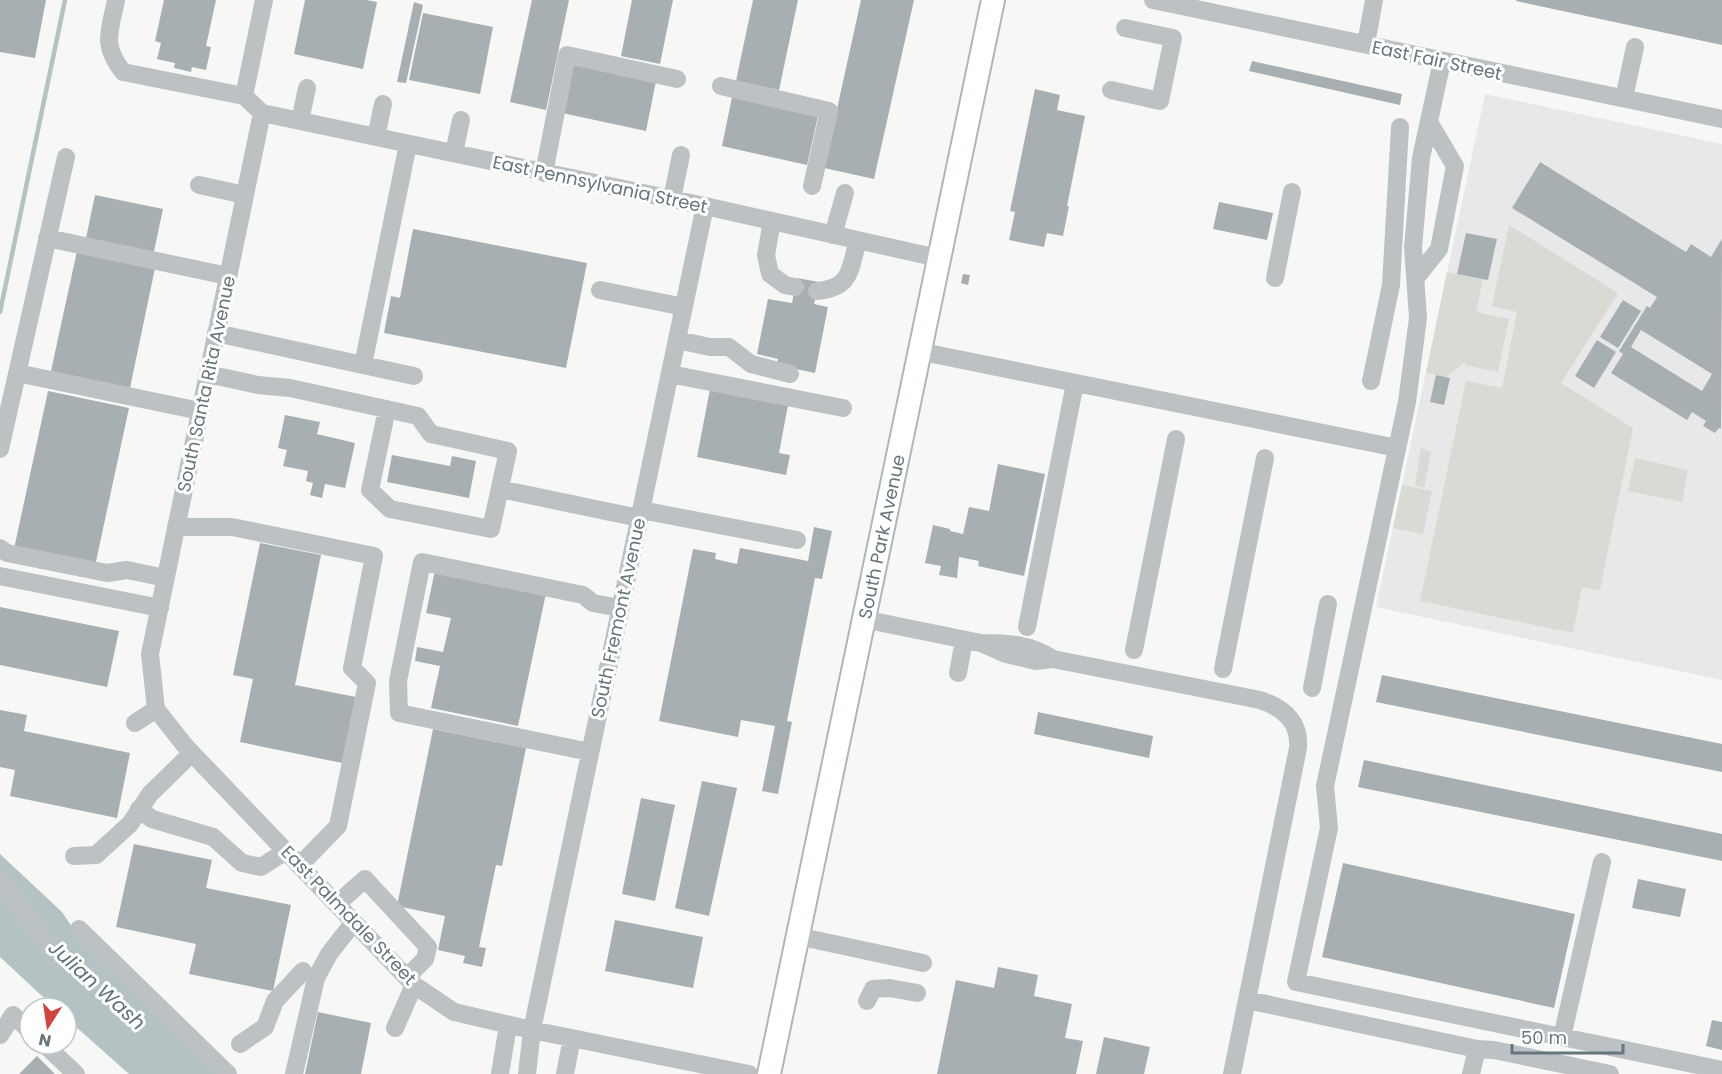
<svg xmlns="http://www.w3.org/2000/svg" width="1722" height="1074" viewBox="0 0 1722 1074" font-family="Poppins,sans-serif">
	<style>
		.built { fill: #e8e8e8 }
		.green { fill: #d8dbd4 }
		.water { fill: #b4c2c3 }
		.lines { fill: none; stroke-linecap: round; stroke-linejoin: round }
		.stream { stroke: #b4c2c3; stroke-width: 4.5 }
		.building { fill: #a7afb3; fill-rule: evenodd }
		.major-casing { stroke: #b0b6b8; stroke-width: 26 }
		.minor { stroke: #bcc2c4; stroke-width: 18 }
		.major { stroke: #fff; stroke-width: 22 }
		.labels { text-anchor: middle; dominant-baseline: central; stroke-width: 6; stroke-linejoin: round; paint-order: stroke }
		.street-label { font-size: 18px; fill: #65767c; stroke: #fff }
		.water-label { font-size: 20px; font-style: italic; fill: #607577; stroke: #fff }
	</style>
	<rect width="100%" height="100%" fill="#f7f7f5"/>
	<!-- built -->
	<path class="built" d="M 1485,94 L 1722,144 L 1722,680 L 1376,607 Z"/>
	<!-- green -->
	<path class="green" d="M 1509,225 L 1618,293 L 1561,383 L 1633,428 L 1600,590 L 1582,587 L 1573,633 L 1420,601 L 1466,381 L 1502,388 L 1517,312 L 1492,306 Z
		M 1447,272 L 1483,279 L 1476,312 L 1509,319 L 1498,372 L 1465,365 L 1465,362 L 1446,377 L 1426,373 Z
		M 1421,448 L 1431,452 L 1424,488 L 1415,486 Z
		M 1635,458 L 1688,470 L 1682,502 L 1628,491 Z
		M 1402,485 L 1432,491 L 1423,534 L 1393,528 Z"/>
	<!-- water -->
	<path class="water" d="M 0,854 L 62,912 L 84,945 L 223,1074 L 129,1074 L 66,1018 L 66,1008 L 55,1008 L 0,957 Z"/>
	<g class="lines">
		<!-- stream -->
		<path class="stream" d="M 0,312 L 65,0"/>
	</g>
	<!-- building -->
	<path class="building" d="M 0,0 L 46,0 L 35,58 L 0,52 Z
		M 164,0 L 216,0 L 206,46 L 211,47 L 206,70 L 192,67 L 191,72 L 174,68 L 175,63 L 157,59 L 161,43 L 155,41 Z
		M 305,0 L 366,0 L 377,2 L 363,69 L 294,54 Z
		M 532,0 L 569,0 L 546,110 L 510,102 Z
		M 632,0 L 673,0 L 660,64 L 621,56 Z
		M 753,0 L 798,0 L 779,90 L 736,81 Z
		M 861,0 L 914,0 L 874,179 L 824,168 Z
		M 1516,0 L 1722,0 L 1722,45 L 1516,1 Z
		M 414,2 L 423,5 L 406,83 L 397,82 Z
		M 423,13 L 493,27 L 480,94 L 409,80 Z
		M 1252,61 L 1402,94 L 1400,105 L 1249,71 Z
		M 572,64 L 656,81 L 646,131 L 562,113 Z
		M 1035,89 L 1060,95 L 1057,110 L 1085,116 L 1067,206 L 1069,206 L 1063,236 L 1047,233 L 1044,247 L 1009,240 L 1015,212 L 1010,211 Z
		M 732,97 L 818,116 L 807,165 L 722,146 Z
		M 1540,162 L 1686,252 L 1691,244 L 1711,257 L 1722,239 L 1721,429 L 1719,428 L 1715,433 L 1703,426 L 1706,421 L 1692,412 L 1687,420 L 1611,373 L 1623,354 L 1619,351 L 1647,306 L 1650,308 L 1657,297 L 1512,208 ZM 1641,330 L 1712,374 L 1702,391 L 1631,347 Z
		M 95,195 L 163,209 L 153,256 L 85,243 Z
		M 1219,202 L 1273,213 L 1267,240 L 1213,229 Z
		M 413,229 L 587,263 L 566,368 L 384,333 L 391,296 L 400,298 Z
		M 1466,233 L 1497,239 L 1488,280 L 1457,274 Z
		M 77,251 L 155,268 L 130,388 L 51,371 Z
		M 963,274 L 970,275 L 968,285 L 961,283 Z
		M 797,278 L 819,282 L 814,304 L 828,307 L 815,373 L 777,365 L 778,359 L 757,354 L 768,299 L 792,303 Z
		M 1623,300 L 1641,311 L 1618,348 L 1600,337 Z
		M 1597,340 L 1616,352 L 1594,388 L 1575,376 Z
		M 1436,375 L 1450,378 L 1444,405 L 1430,402 Z
		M 710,389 L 788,405 L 779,453 L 790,455 L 786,475 L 697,457 Z
		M 48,391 L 129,408 L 95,566 L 14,549 Z
		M 285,415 L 320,422 L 317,434 L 355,443 L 345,488 L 325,484 L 322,498 L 310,495 L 313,483 L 306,481 L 308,471 L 283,466 L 287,450 L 278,448 Z
		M 392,455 L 450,466 L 452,456 L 476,461 L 469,498 L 387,482 Z
		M 998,464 L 1045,474 L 1024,576 L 978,566 L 979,561 L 959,557 L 957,578 L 939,575 L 941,566 L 925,563 L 933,525 L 950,529 L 950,531 L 963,534 L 969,507 L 989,511 Z
		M 814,527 L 832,531 L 822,579 L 815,578 L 787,721 L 792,722 L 778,794 L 762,791 L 775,726 L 741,720 L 738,737 L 659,721 L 693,549 L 716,553 L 715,559 L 737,564 L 740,548 L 808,561 Z
		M 260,543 L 321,555 L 295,685 L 356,697 L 342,763 L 240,742 L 253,679 L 233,675 Z
		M 435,570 L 546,593 L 518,726 L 431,708 L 440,666 L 415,661 L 417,647 L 443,652 L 451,618 L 426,613 Z
		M 0,607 L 119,631 L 107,687 L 0,665 Z
		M 1382,675 L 1722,744 L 1722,772 L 1376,702 Z
		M 0,710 L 27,715 L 24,731 L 130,753 L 117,818 L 10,796 L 15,770 L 0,767 Z
		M 1038,712 L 1153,736 L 1149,758 L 1034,734 Z
		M 433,729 L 526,748 L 502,866 L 496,865 L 479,947 L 486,948 L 482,967 L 463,963 L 465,956 L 438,950 L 445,916 L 397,906 Z
		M 1364,760 L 1722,834 L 1722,861 L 1358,787 Z
		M 702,781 L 737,788 L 709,916 L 675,908 Z
		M 641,798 L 675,805 L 655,901 L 622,894 Z
		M 134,844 L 212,860 L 206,888 L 291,905 L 273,991 L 189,974 L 196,944 L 116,927 Z
		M 1343,863 L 1575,914 L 1554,1008 L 1322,957 Z
		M 1638,879 L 1686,889 L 1680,917 L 1632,908 Z
		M 615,920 L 703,937 L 693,988 L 605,971 Z
		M 998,967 L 1038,975 L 1034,996 L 1072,1004 L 1065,1038 L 1083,1041 L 1076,1074 L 937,1074 L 956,980 L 994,988 Z
		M 318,1012 L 371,1023 L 361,1074 L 305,1074 Z
		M 1712,1020 L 1722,1022 L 1722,1050 L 1706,1046 Z
		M 1104,1037 L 1150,1047 L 1144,1074 L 1096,1074 Z
		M 37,1056 L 55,1074 L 19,1074 Z"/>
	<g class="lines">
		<!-- major casing -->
		<g class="major-casing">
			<g id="major">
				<path id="s1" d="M 769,1074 L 993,0"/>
			</g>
		</g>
		<!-- minor -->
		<path class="minor" d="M 116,0 C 110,32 101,44 123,72 L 244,96 L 262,113
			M 1153,0 L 1722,119
			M 1366,44 L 1374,0
			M 1442,61 L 1421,158 L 1413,247 L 1418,318 L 1407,402 L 1325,786 L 1329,828 L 1296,982 L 1722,1070
			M 721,86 L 829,111 L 812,186
			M 1111,90 L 1160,101 L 1173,38 L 1125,28
			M 244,96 L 264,0
			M 1624,98 L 1635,47
			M 262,113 L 150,654 L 156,709 L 186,747 L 414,985 L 454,1012 L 532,1030 L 749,1074
			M 262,113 L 705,206 L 938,258
			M 300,121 L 307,88
			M 376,137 L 383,104
			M 454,153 L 461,120
			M 544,173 L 567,55 L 677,79
			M 199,185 L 245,195
			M 672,199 L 681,155
			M 772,221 L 766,255 L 770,274 L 785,285 L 795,287
			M 833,235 L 845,193
			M 47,238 L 228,276
			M 1275,278 L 1292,192
			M 1415,279 L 1439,249 L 1455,166 L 1429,122
			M 600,290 L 684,307
			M 817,291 C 852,288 849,270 858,241
			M 216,333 L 363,365 L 408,144
			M 677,340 L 710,347 L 729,347 L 751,364 L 790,374
			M 918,351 L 1397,448
			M 363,365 L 414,376
			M 17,373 L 200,411
			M 208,374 L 258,385 L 290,388 L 418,416 L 431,434 L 508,451 L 491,529 L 390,509 L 370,490 L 387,409
			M 670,374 L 843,408
			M 1371,381 L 1391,285 L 1400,127
			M 0,449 L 66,157
			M 500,489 L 639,518
			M 641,510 L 797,540
			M 176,527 L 232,527 L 374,556 L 352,668 L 367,683 L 338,826 L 300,865
			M 0,548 L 7,553 L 107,573 L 127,570 L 166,578
			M 0,576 L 160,608
			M 863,619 L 981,643 L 1006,654 L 1036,661 L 1053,659 C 1031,644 1007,643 981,643
			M 1027,627 L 1075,383
			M 1134,650 L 1176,439
			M 1053,659 L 1260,700 C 1284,708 1300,722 1298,748 L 1232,1074
			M 1223,669 L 1265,458
			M 958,673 L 964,640
			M 1312,688 L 1328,604
			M 135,723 L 156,709
			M 590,752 L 399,713 L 398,681 L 422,562 L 583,595 L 593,603 L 620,608
			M 139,809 L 152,819 L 213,837 L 242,863 L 261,867 L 286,851
			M 74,856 L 96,855 L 130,824 L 150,794 L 192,753
			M 0,878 L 49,948
			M 337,904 L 365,879 L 428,947 L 425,959 L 407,977
			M 79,929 L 228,1074
			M 797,936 L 923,963
			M 1247,1000 L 1477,1049 L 1494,1050 L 1610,1074
			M 867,1001 L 873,989 L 890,988 L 917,993
			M 395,1028 L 414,985
			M 0,1035 L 13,1015 L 30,1031
			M 1562,1037 L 1602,862
			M 44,1044 L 76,1074
			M 240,1044 L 265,1027 L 275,1001 L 303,971
			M 294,1074 L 316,978 L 329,954 L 354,922
			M 500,1074 L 508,1025
			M 527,1074 L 532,1030 L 705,206
			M 565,1074 L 572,1038
			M 1471,1074 L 1477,1049"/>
		<!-- major -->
		<use href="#major" class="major"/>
	</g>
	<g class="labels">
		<!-- street labels -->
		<g class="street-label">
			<text transform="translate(1437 60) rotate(12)">East Fair Street</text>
			<text transform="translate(600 184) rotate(12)">East Pennsylvania Street</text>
			<text transform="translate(206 384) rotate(-78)">South Santa Rita Avenue</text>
			<text stroke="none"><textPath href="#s1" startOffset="549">South Park Avenue</textPath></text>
			<text transform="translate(618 618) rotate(-78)">South Fremont Avenue</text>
			<text transform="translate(349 915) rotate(46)">East Palmdale Street</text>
		</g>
		<!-- water labels -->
		<g class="water-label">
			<text transform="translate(97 985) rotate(42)">Julian Wash</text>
		</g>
	</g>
	<!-- north arrow -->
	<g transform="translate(48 1026) rotate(192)"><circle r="28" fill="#ffffff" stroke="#c1c8cb" stroke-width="1.5"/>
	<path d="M0-4.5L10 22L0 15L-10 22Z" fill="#d0443b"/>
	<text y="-9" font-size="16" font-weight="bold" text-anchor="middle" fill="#65767c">N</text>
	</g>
	<!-- scale -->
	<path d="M1512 1044v9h111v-9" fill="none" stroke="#65767c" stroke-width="3"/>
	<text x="1521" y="1044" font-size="18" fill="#65767c" stroke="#ffffff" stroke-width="4.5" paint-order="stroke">50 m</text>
</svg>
